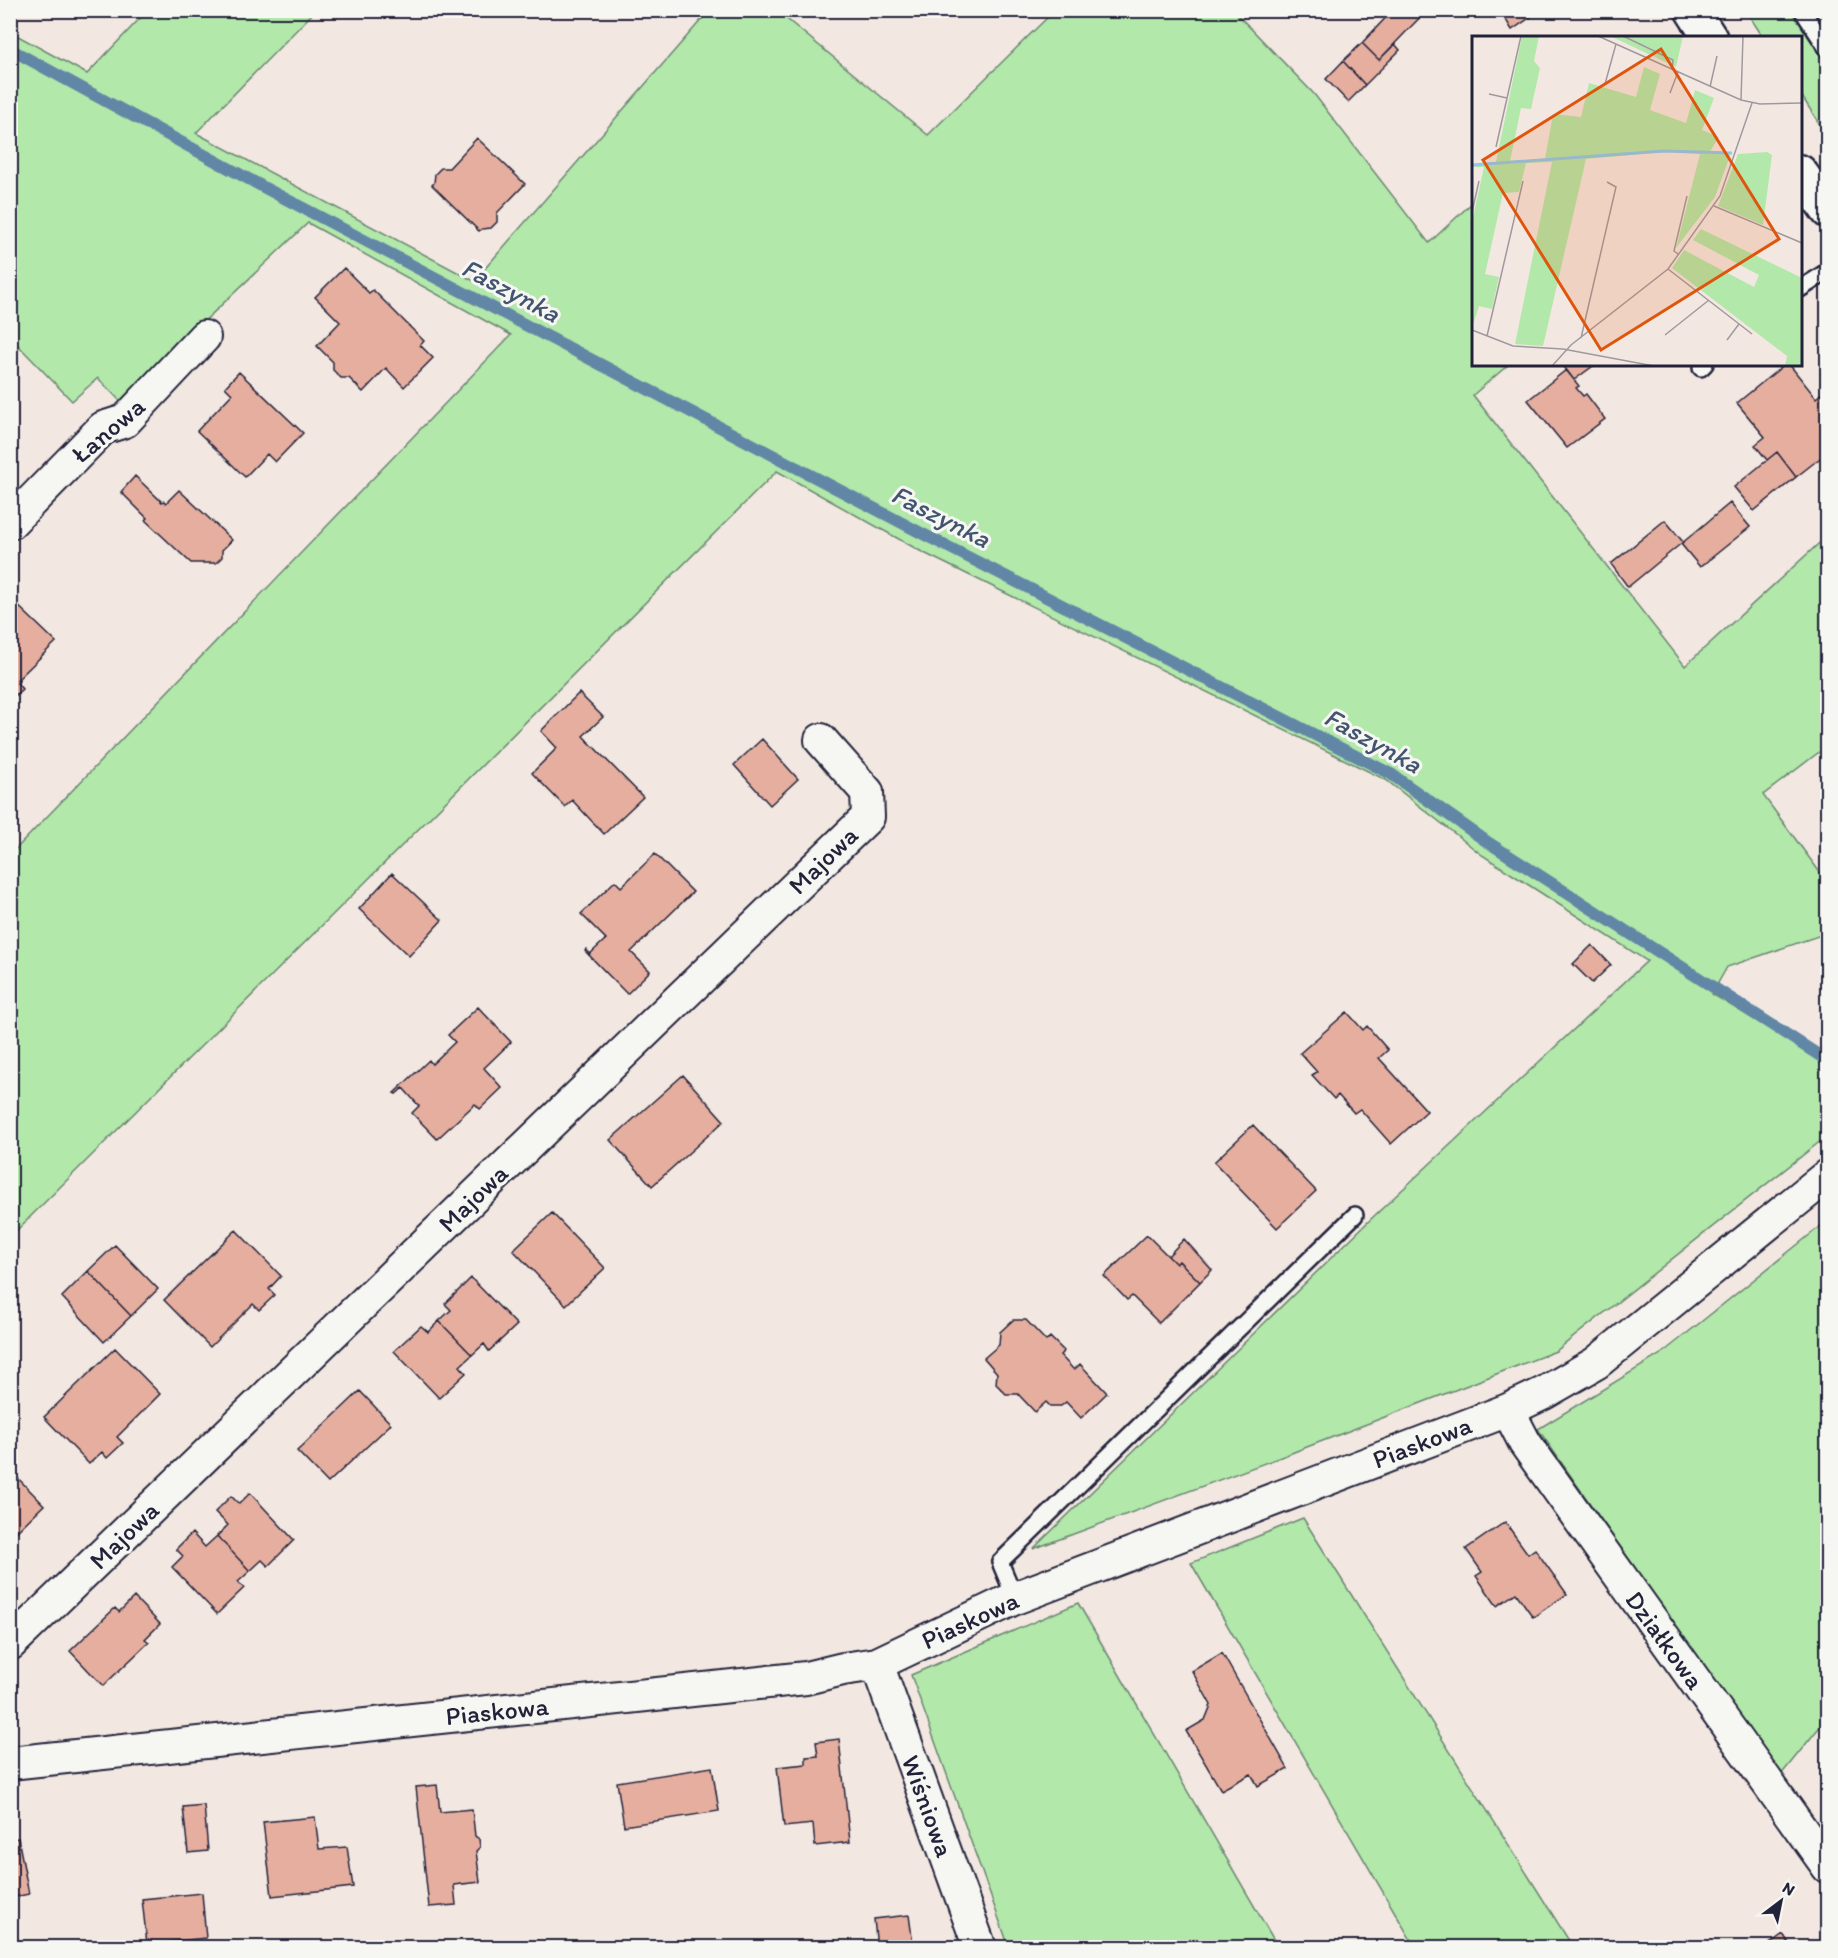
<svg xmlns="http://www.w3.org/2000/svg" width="1838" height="1958" viewBox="0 0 1838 1958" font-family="Itim,sans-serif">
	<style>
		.green { fill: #b2e8aa; stroke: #6a8572; stroke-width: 1.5 }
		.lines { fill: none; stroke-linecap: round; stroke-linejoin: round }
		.stream { stroke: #6287a6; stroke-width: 12 }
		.building { fill: #e6ae9f; stroke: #22223b; stroke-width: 1.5 }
		.lane-casing { stroke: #22223b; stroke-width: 20 }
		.street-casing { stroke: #22223b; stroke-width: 36 }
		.secondary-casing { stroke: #22223b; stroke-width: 38 }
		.lane { stroke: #f6f6f2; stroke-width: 15 }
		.street { stroke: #f6f6f2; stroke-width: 32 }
		.secondary { stroke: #f6f6f2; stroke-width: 33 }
		.labels { text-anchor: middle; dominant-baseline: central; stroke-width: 6; stroke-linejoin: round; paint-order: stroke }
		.street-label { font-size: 26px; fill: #22223b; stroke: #f6f6f2 }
		.water-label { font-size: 27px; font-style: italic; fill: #425470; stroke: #f6f6f2 }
		.inset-river { fill: none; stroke: #8dcaed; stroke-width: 3 }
		.inset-road { fill: none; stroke: #9f999f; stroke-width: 1.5 }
		.view { fill: #de560e; fill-opacity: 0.15; stroke: #de560e; stroke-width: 3 }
		.inset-edge { fill: none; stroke: #22223b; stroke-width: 3 }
	</style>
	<rect width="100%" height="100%" fill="#f3e8e1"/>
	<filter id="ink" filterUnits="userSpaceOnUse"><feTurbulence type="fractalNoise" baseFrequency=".0167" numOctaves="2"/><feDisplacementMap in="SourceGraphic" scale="12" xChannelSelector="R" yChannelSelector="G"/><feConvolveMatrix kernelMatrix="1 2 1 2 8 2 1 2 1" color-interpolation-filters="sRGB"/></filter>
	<g filter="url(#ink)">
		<!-- green -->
		<path class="green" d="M 147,11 L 315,11 L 196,133 L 474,281 L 709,11 L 777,11 L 928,135 L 1054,11 L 1234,11 L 1314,94 L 1429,243 L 1473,202 L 1474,364 L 1508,365 L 1473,395 L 1685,666 L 1827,536 L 1827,746 L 1763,795 L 1827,882 L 1827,933 L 1727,967 L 1712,994 L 1827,1064 L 1827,1136 L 1556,1351 L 1281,1457 L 1033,1549 L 1373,1217 L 1647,961 L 1482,855 L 1386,780 L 922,552 L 777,471 L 11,1236 L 11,854 L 511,335 L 308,223 L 120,401 L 98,378 L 72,401 L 11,338 L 11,32 L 87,74 Z
			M 1746,11 L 1827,11 L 1827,136 L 1801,95 L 1800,38 L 1763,37 Z
			M 1827,1221 L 1827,1718 L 1780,1776 L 1538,1429 L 1661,1354 Z
			M 1303,1518 L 1573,1947 L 1415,1947 L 1191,1563 Z
			M 1078,1603 L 1278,1947 L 1009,1947 L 911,1675 Z"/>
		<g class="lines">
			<!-- stream -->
			<path class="stream" d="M 10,49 L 265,188 L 923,534 L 1391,774 L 1486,841 L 1828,1061"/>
		</g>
		<!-- building -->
		<path class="building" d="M 1393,10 L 1427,10 L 1379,60 L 1362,43 Z
			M 1500,10 L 1541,10 L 1512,30 Z
			M 1362,43 L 1379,60 L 1395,44 L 1400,50 L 1365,85 L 1343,61 Z
			M 1343,61 L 1365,85 L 1348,102 L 1326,79 Z
			M 477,138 L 525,184 L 497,213 L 497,222 L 491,228 L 482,229 L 479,231 L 432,185 L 434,183 L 435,174 L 441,168 L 449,168 Z
			M 344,268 L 369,293 L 373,290 L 424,341 L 420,345 L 433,358 L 404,387 L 386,368 L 363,392 L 349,378 L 341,378 L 333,370 L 333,362 L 317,346 L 340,322 L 315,297 Z
			M 1562,364 L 1592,364 L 1593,366 L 1574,380 Z
			M 1785,364 L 1789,364 L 1816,398 L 1825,390 L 1828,394 L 1828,452 L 1796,477 L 1777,452 L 1767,460 L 1755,445 L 1765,437 L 1737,403 Z
			M 1566,370 L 1579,386 L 1576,388 L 1583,396 L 1586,394 L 1605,419 L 1567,448 L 1528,400 Z
			M 239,372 L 303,433 L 275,462 L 267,454 L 245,477 L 197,431 L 232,394 L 225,387 Z
			M 1777,452 L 1796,477 L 1754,511 L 1734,487 Z
			M 135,476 L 162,502 L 164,501 L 166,503 L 179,490 L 232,540 L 222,550 L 222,557 L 216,563 L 191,563 L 145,520 L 147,518 L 121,492 Z
			M 1730,503 L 1750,527 L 1700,567 L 1681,544 Z
			M 1665,520 L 1683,542 L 1628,587 L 1611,564 Z
			M 11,599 L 56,642 L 17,680 L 19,681 L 17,683 L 22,689 L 10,701 Z
			M 579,693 L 603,717 L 583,736 L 643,797 L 604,834 L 572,800 L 565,807 L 532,773 L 557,748 L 541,731 Z
			M 762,739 L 798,779 L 770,805 L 734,765 Z
			M 655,854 L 693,892 L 631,952 L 650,971 L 627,994 L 585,951 L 586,949 L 590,954 L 606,939 L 581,914 L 615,881 L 621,887 Z
			M 392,873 L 442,920 L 409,956 L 359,909 Z
			M 1592,945 L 1611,965 L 1592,983 L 1573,964 Z
			M 478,1007 L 511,1042 L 484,1068 L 502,1088 L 480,1109 L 475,1104 L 437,1139 L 412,1113 L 419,1106 L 403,1088 L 396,1094 L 394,1093 L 429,1060 L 432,1064 L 455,1042 L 448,1035 Z
			M 1347,1012 L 1363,1030 L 1367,1026 L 1388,1050 L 1379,1058 L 1427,1111 L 1391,1144 L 1360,1109 L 1354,1113 L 1338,1095 L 1334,1099 L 1312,1075 L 1317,1072 L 1300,1053 Z
			M 683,1075 L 724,1121 L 652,1186 L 610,1140 Z
			M 1253,1125 L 1316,1191 L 1277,1228 L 1214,1162 Z
			M 552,1213 L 605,1268 L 566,1305 L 513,1250 Z
			M 236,1230 L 281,1276 L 269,1289 L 275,1295 L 259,1310 L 253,1304 L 210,1347 L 164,1300 Z
			M 1147,1235 L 1176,1264 L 1179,1261 L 1200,1282 L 1159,1323 L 1132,1296 L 1127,1300 L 1104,1276 Z
			M 1184,1239 L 1212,1270 L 1200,1282 L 1179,1261 L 1176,1264 L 1168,1256 Z
			M 115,1245 L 158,1289 L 131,1316 L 88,1271 Z
			M 88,1271 L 131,1316 L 104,1342 L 62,1297 Z
			M 471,1278 L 517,1325 L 489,1351 L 484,1344 L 472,1355 L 439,1321 L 451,1310 L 445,1304 Z
			M 1013,1320 L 1026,1320 L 1046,1341 L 1050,1337 L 1064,1351 L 1060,1355 L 1074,1370 L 1080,1364 L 1107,1393 L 1081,1418 L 1066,1402 L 1061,1406 L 1050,1406 L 1046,1402 L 1035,1412 L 1018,1394 L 1006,1394 L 996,1384 L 997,1373 L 984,1358 L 999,1345 L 1000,1332 Z
			M 439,1321 L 472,1355 L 460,1366 L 466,1373 L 439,1398 L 394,1351 L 421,1326 L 428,1332 Z
			M 115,1348 L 160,1394 L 117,1437 L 123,1443 L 107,1458 L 102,1452 L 89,1464 L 44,1417 Z
			M 360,1391 L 391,1424 L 328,1483 L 297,1451 Z
			M 10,1470 L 44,1505 L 10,1538 Z
			M 250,1493 L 294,1540 L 268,1566 L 262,1560 L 250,1571 L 217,1536 L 228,1525 L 215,1512 L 231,1496 L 239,1504 Z
			M 1505,1522 L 1528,1554 L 1535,1549 L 1567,1594 L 1533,1617 L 1516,1593 L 1497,1606 L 1476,1576 L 1482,1572 L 1466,1549 Z
			M 192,1533 L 205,1547 L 217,1536 L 250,1571 L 238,1582 L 244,1588 L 217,1614 L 172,1567 L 183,1556 L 176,1549 Z
			M 134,1597 L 160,1624 L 145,1639 L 149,1642 L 103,1686 L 70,1651 L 115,1608 L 119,1612 Z
			M 1222,1653 L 1288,1769 L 1258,1786 L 1251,1774 L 1221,1790 L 1186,1731 L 1205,1720 L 1211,1705 L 1192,1671 Z
			M 839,1739 L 850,1842 L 815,1846 L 813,1824 L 784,1827 L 777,1767 L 806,1764 L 806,1757 L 818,1756 L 816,1742 Z
			M 712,1767 L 719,1811 L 624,1826 L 617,1782 Z
			M 437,1785 L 440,1812 L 472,1809 L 475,1836 L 479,1839 L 480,1847 L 476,1851 L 480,1882 L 454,1885 L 456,1905 L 429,1907 L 416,1787 Z
			M 204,1805 L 208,1851 L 188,1853 L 183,1807 Z
			M 315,1817 L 319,1849 L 347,1847 L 353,1887 L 272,1896 L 263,1822 Z
			M 18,1838 L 29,1894 L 10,1898 L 10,1839 Z
			M 202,1893 L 206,1938 L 147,1944 L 142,1899 Z
			M 909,1915 L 913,1945 L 916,1944 L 916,1948 L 877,1948 L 874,1919 Z
			M 1783,1934 L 1792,1948 L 1764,1948 Z"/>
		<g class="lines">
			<!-- lane casing -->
			<g class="lane-casing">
				<path id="lane" d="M 1802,10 L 1828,50
					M 1800,289 L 1828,271
					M 1701,368 L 1705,364
					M 1015,1598 L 1000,1562 L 1355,1215"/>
			</g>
			<!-- street casing -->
			<g class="street-casing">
				<path id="street" d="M 10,523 L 103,428 L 125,421 L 204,337
					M 1508,1410 L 1525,1443 L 1828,1867
					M 10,1644 L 868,817 L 867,792 L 821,740
					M 877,1664 L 980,1948
					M 10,1763 L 806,1678 L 843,1669 L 877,1664 L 1015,1598 L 1508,1410 L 1544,1393 L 1596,1363 L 1828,1175"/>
			</g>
			<!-- secondary casing -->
			<g class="secondary-casing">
				<path id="secondary" d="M 1692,10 L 1710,38
					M 1800,172 L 1828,211"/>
			</g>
			<!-- lane -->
			<use href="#lane" class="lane"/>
			<!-- street -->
			<use href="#street" class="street"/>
			<!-- secondary -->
			<use href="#secondary" class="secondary"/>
		</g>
	</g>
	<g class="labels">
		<!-- street labels -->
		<g class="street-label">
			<text transform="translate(108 430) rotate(-40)">Łanowa</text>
			<text transform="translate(823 860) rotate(-44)">Majowa</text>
			<text transform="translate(473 1198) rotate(-44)">Majowa</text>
			<text transform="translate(1422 1442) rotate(-21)">Piaskowa</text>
			<text transform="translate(124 1535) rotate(-44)">Majowa</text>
			<text transform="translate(970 1620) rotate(-25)">Piaskowa</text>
			<text transform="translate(1665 1640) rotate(54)">Działkowa</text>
			<text transform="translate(497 1711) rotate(-6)">Piaskowa</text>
			<text transform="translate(928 1806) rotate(70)">Wiśniowa</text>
		</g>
		<!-- water labels -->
		<g class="water-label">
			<text transform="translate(511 290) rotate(28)">Faszynka</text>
			<text transform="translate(941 516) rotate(27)">Faszynka</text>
			<text transform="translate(1373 740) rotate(29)">Faszynka</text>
		</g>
	</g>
	<!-- overview -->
	<g transform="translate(1472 36)">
		<rect width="330" height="330" fill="#f3e8e1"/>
		<path d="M 50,0 L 67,0 L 62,25 L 68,32 L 59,73 L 49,72 L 38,125 L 73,123 L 81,78 L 109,81 L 117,47 L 164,61 L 172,31 L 188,38 L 178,74 L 214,87 L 223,54 L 242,62 L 230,94 L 247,101 L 237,117 L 259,117 L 243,161 L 204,212 L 228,118 L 192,116 L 114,123 L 71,310 L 43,308 L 80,126 L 54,127 L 47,156 L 31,157 L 13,238 L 27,241 L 20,273 L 7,270 L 0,292 L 0,186 L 12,131 L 0,131 L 0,128 L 24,126 ZM 138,0 L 211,0 L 204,31 ZM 295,116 L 300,119 L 291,189 L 246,170 L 266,118 ZM 229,193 L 330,242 L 330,330 L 313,330 L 315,320 L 200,232 L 212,214 L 282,251 L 287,239 L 221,204 Z" fill="#b2e8aa"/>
		<path class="inset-river" d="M 0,129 L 192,115 L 260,117"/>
		<path class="inset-road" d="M 126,0 L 269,64 L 288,68 L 330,67M 151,0 L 201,24 L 200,34M 133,48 L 144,8M 238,51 L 245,20M 198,57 L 206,36M 17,58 L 35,62M 269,64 L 271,0M 24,111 L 49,0M 242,170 L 330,207M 0,176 L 7,145M 206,218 L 202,215 L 215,160M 196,233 L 280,298M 0,294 L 41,310 L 91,313 L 182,330M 193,299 L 237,264M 15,300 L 51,145M 109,302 L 144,151 L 135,146M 255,304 L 267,288M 80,330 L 99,309 L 196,233 L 248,160 L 280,67"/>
		<path class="view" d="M 189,13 L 307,203 L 129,314 L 11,124 Z"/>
		<rect width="330" height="330" class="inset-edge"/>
	</g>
	<!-- margin -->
	<rect width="1838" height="1958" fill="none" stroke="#f6f6f2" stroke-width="36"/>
	<rect x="18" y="18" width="1802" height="1922" fill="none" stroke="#22223b" stroke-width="2" filter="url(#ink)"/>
	<!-- north arrow -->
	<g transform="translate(1781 1901) rotate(32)" stroke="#f6f6f2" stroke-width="4.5" paint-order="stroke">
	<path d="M0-4.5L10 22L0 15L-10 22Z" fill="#22223b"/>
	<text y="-9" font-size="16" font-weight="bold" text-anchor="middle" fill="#22223b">N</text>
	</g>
</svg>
